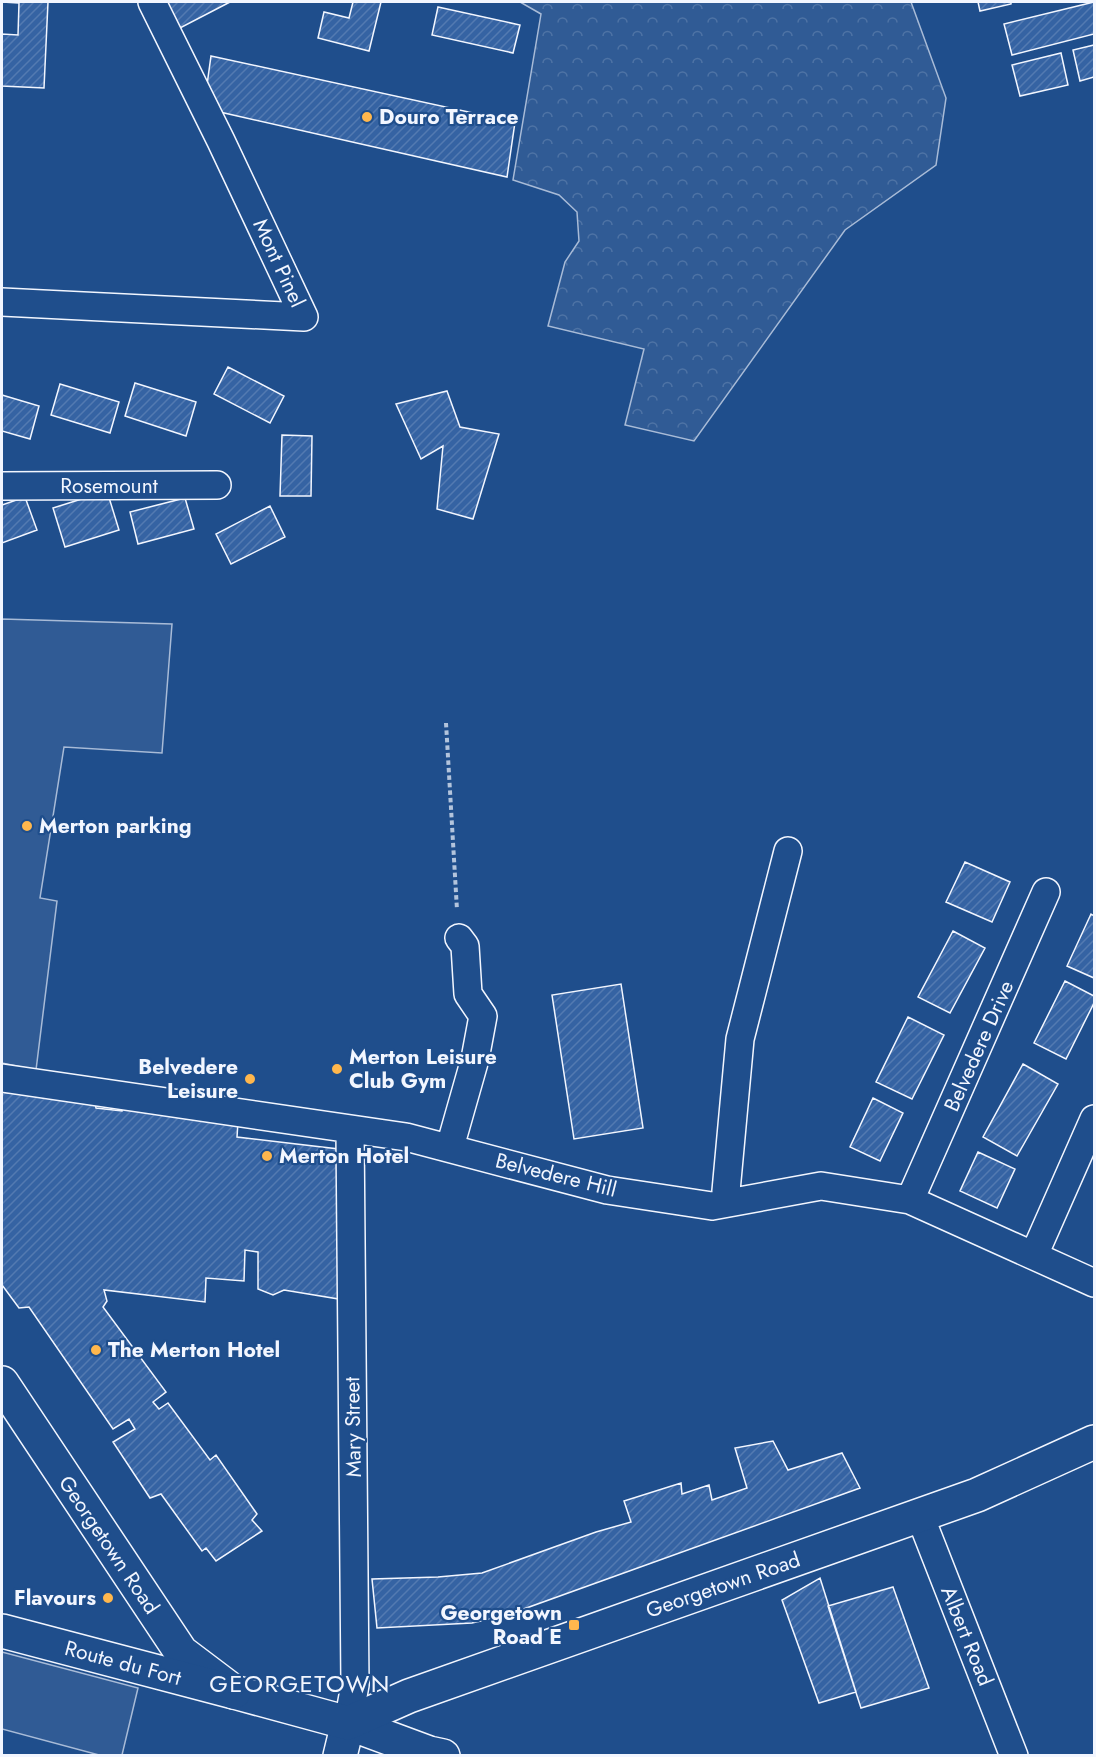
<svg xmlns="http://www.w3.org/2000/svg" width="1096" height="1757" viewBox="0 0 1096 1757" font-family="Jost,sans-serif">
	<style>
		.built { fill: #305b95; stroke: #a8bbd7; stroke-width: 1.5 }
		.forest { fill: url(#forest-crowns); stroke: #a8bbd7; stroke-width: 1.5 }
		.building { fill: url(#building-hatch); stroke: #f2f6ff; stroke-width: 1.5 }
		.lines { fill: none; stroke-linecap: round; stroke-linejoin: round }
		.street-casing { stroke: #f2f6ff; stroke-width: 30 }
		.secondary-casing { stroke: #f2f6ff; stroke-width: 36 }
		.primary-casing { stroke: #f2f6ff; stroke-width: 36 }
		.highway-casing { stroke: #f2f6ff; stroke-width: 36 }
		.path { stroke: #b3c4dc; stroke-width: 4; stroke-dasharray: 4.5 3; stroke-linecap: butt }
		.street { stroke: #1f4e8c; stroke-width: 27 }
		.secondary { stroke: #1f4e8c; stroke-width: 33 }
		.primary { stroke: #1f4e8c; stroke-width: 33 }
		.highway { stroke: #1f4e8c; stroke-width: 33 }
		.poi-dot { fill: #ffb74d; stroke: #1f4e8c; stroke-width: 2 }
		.labels { text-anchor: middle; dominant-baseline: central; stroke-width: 4.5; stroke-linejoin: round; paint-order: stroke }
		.poi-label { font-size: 21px; font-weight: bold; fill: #f2f6ff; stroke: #1f4e8c; text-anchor: start }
		.street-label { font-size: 21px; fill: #f2f6ff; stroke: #1f4e8c }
		.quarter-label { font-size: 24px; letter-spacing: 1.5px; fill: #f2f6ff; stroke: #1f4e8c }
	</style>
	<defs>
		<pattern id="forest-crowns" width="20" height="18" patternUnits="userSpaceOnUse" patternTransform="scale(1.5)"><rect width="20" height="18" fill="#305b95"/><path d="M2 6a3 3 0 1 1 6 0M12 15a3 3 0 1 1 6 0" fill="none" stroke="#4e73a5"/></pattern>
		<pattern id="building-hatch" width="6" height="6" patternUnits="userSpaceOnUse" patternTransform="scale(1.5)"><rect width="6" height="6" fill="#3563a3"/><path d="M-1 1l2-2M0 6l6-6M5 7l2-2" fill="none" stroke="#537ab1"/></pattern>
	</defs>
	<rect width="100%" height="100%" fill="#1f4e8c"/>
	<!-- built -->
	<path class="built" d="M 2,619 L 172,624 L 162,753 L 64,747 L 40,898 L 57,901 L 36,1070 L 2,1063 Z
		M 2,1652 L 138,1688 L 122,1755 L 99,1755 L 2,1729 Z"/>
	<!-- forest -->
	<path class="forest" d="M 520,2 L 911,2 L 946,98 L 936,165 L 845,230 L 694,441 L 625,425 L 644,349 L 548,326 L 565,262 L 579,241 L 577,212 L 559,195 L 513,180 L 541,14 Z"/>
	<!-- building -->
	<path class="building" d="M 2,2 L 48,2 L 44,88 L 2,86 L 2,34 L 18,35 L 19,3 Z
		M 170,2 L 230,2 L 180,28 L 167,3 Z
		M 353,2 L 381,2 L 369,51 L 318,38 L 324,12 L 349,18 Z
		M 978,2 L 1011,2 L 1011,4 L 980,11 Z
		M 1094,2 L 1094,34 L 1012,55 L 1004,24 Z
		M 438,7 L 520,25 L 513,53 L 432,35 Z
		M 1094,45 L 1094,77 L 1080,81 L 1073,50 Z
		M 1061,53 L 1068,85 L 1020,96 L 1012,65 Z
		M 211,56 L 515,122 L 507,177 L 220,112 L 207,85 Z
		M 228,367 L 284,396 L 270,423 L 214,394 Z
		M 135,383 L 196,402 L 186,436 L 125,416 Z
		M 60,384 L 119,402 L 110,433 L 51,415 Z
		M 447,391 L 460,427 L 499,434 L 473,519 L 437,509 L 443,446 L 421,459 L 396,404 Z
		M 2,395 L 39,406 L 30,439 L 2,431 Z
		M 282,435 L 312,436 L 311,496 L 280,496 Z
		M 107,491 L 119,530 L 65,547 L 53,508 Z
		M 25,497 L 37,530 L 2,543 L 2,505 Z
		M 185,498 L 194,529 L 138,544 L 130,512 Z
		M 270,506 L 285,537 L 231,564 L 216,534 Z
		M 965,862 L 1010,882 L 992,922 L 946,902 Z
		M 1091,914 L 1094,916 L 1094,978 L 1067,966 Z
		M 953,931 L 985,948 L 950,1013 L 918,997 Z
		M 1065,981 L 1094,996 L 1094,1003 L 1066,1059 L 1034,1043 Z
		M 621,984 L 643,1128 L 574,1139 L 552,995 Z
		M 908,1017 L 944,1035 L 912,1099 L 876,1082 Z
		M 1023,1064 L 1058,1084 L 1017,1156 L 983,1137 Z
		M 2,1092 L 95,1103 L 96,1108 L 122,1111 L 123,1106 L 238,1122 L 237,1137 L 347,1150 L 345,1300 L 284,1290 L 273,1295 L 258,1289 L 258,1252 L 245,1250 L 244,1281 L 206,1278 L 205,1302 L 104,1290 L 107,1301 L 103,1307 L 166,1392 L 153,1402 L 159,1409 L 168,1403 L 210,1460 L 216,1455 L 257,1514 L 252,1520 L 262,1531 L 216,1561 L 206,1548 L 202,1551 L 161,1494 L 150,1498 L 113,1442 L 135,1429 L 129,1419 L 113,1429 L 29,1307 L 19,1308 L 2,1285 Z
		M 873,1098 L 903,1113 L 880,1161 L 850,1147 Z
		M 978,1152 L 1015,1169 L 997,1208 L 960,1191 Z
		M 773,1441 L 788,1470 L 842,1453 L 860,1488 L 507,1615 L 472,1623 L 377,1628 L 372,1579 L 438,1577 L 482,1573 L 596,1532 L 631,1522 L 624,1501 L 681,1483 L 682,1494 L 709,1485 L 712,1500 L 747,1488 L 735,1448 Z
		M 820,1578 L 856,1692 L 819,1703 L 782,1600 Z
		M 893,1587 L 929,1688 L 861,1708 L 828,1606 Z"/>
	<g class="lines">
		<!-- street casing -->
		<g class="street-casing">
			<path id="street" d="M 2,302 L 304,317 L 221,141 L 152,2
				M 2,486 L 217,485
				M 2,1078 L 406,1137 L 607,1190 L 712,1206 L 821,1186 L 910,1200 L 1094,1283
				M 450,1147 L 475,1059 L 483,1016 L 468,994 L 465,946 L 459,938
				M 910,1200 L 1046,892
				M 728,1203 L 726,1191 L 740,1039 L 788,851
				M 1034,1255 L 1094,1119
				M 920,1516 L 1014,1756
				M 348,1723 L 355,1685 L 350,1130"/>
		</g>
		<!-- secondary casing -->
		<g class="secondary-casing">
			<path id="secondary" d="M 340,1756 L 348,1723 L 429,1753 L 443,1756"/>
		</g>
		<!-- primary casing -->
		<g class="primary-casing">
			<path id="primary" d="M 2,1383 L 181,1652 L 234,1692 L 348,1723 L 409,1696 L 977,1495 L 1094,1442"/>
		</g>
		<!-- highway casing -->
		<g class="highway-casing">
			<path id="highway" d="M 2,1631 L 234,1692"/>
		</g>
		<!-- path -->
		<path class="path" d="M 446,723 L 457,910"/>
		<!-- street -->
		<use href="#street" class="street"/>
		<!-- secondary -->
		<use href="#secondary" class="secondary"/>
		<!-- primary -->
		<use href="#primary" class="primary"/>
		<!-- highway -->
		<use href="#highway" class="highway"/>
	</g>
	<!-- markers -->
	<g class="poi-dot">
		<circle cx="367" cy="117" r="6"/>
		<circle cx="27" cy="826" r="6"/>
		<circle cx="337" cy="1069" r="6"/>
		<circle cx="250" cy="1079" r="6"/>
		<circle cx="267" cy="1156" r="6"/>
		<circle cx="96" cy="1350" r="6"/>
		<circle cx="108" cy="1598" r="6"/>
		<rect x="568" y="1619" width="12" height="12" rx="3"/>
	</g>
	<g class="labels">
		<!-- poi labels -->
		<g class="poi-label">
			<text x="379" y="117">Douro Terrace</text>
			<text x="39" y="826">Merton parking</text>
			<text x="349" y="1057">Merton Leisure<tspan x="349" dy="24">Club Gym</tspan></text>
			<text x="238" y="1067" text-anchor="end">Belvedere<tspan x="238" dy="24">Leisure</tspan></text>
			<text x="279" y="1156">Merton Hotel</text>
			<text x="108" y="1350">The Merton Hotel</text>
			<text x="96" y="1598" text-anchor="end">Flavours</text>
			<text x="562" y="1613" text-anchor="end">Georgetown<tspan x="562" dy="24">Road E</tspan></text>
		</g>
		<!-- street labels -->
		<g class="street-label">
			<text transform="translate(279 263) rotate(65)">Mont Pinel</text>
			<text x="109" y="486">Rosemount</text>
			<text transform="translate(979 1046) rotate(-66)">Belvedere Drive</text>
			<text transform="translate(556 1175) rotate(14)">Belvedere Hill</text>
			<text transform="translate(353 1427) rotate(-91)">Mary Street</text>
			<text transform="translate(109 1545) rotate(56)">Georgetown Road</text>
			<text transform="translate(723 1585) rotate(-19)">Georgetown Road</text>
			<text transform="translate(967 1636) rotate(68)">Albert Road</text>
			<text transform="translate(123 1663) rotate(15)">Route du Fort</text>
		</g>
		<!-- quarter labels -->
		<g class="quarter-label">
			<text x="300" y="1683">GEORGETOWN</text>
		</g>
	</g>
	<!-- border -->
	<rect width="1096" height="1757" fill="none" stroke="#f2f6ff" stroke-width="6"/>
</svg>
